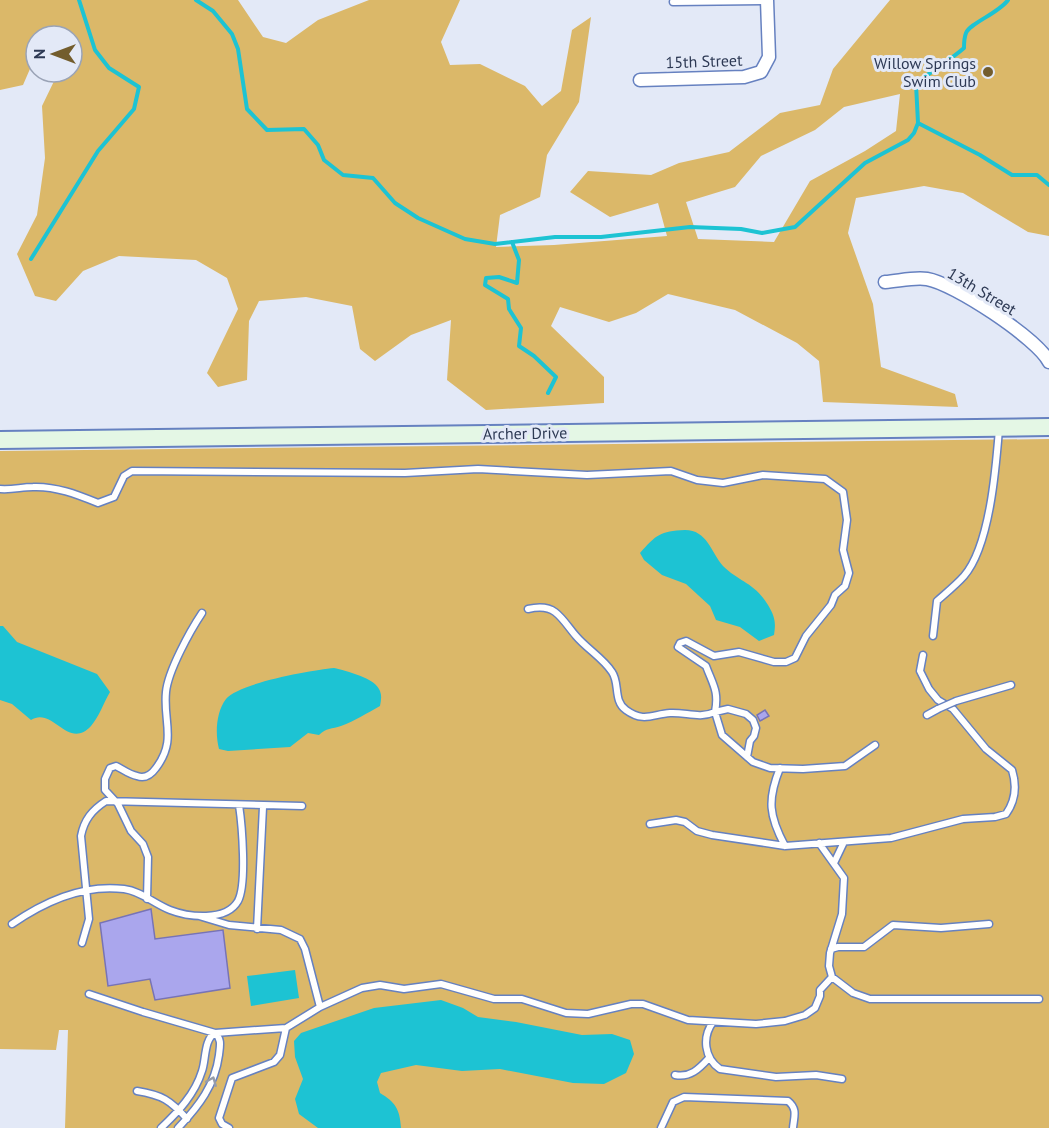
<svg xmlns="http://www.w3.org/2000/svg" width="1049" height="1128" viewBox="0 0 1049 1128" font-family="'PT Sans',sans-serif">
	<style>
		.green { fill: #dbb869; fill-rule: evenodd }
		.water { fill: #1dc3d3 }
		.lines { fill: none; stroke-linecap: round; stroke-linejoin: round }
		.stream { stroke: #1dc3d3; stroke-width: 4 }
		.building { fill: #aaa6ed; stroke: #7773b6; stroke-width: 1.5 }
		.lane-casing { stroke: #6681c0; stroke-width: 9 }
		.street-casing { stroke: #6681c0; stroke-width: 15 }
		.secondary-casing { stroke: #6681c0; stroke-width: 20 }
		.lane { stroke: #fff; stroke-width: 6 }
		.street { stroke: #fff; stroke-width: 12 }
		.secondary { stroke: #e4f7e5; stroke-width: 16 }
		.lane-bridge-casing { stroke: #6681c0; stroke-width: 9; stroke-linecap: butt }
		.lane-bridge { stroke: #fff; stroke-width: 6 }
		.oneway { stroke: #969caa }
		.poi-dot { fill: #735d2d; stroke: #e3e9f7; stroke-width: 2 }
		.labels { text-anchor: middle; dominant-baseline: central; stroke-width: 6; stroke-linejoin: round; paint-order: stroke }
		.street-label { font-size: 16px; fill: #2d3954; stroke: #e3e9f7 }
		.poi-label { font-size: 16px; fill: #2d3954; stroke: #e3e9f7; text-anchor: end }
	</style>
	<rect width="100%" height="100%" fill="#e3e9f7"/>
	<!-- green -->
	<path class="green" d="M 0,0 L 238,0 L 263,37 L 286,43 L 318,20 L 369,0 L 460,0 L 441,42 L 450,65 L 480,64 L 525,86 L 542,106 L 561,91 L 572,30 L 591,17 L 579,102 L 547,155 L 540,197 L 500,215 L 496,247 L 554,245 L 667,236 L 658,203 L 610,217 L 570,192 L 588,171 L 651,175 L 679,163 L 729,152 L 780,113 L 820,105 L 833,69 L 890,0 L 1049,0 L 1049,236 L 1028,232 L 963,193 L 924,186 L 856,198 L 848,233 L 873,304 L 881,367 L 955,394 L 958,407 L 823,402 L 819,361 L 797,343 L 735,310 L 668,294 L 636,313 L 609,322 L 560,307 L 551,326 L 604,377 L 604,403 L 486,410 L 447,380 L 451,320 L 411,335 L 375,361 L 360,349 L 352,306 L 306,297 L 259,301 L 249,321 L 247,380 L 218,387 L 207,373 L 238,309 L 227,278 L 196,260 L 119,256 L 83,271 L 56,301 L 35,296 L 17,254 L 37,215 L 45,158 L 42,106 L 57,75 L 56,72 L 72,72 L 72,36 L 36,36 L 36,55 L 23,85 L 0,90 ZM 900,94 L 896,131 L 865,151 L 810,181 L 774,242 L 698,239 L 686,202 L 735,187 L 761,156 L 815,130 L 844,107 Z
		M 1049,439 L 1049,1128 L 65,1128 L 68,1030 L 59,1030 L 56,1050 L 0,1049 L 0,451 Z"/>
	<!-- water -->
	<path class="water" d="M 685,530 C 707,530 711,552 723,566 C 739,582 754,582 768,605 C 775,617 776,622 774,635 L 759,641 L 740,627 L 716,620 L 710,606 L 686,584 L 662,575 L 644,560 L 640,553 C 656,535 660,531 685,530 Z
		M 0,626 L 3,626 L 17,642 L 97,674 L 110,692 C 104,702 99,717 91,726 C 68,751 53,706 31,720 L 12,704 L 0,700 Z
		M 334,668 C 346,671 376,678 380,691 C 382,696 381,701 380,706 C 367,713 355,721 341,726 C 332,729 326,728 319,735 L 308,733 L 290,747 L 228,751 L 219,749 C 215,734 216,712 226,699 C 239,683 312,670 334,668 Z
		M 295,970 L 299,998 L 251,1006 L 247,976 Z
		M 441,1000 L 463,1008 L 478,1017 L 516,1022 L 582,1035 L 612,1034 L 630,1040 L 634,1054 L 626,1073 L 604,1084 L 573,1083 L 500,1069 L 462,1071 L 416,1065 L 381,1073 L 377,1082 L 380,1093 C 395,1102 400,1109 401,1128 L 318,1128 L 299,1114 L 295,1099 L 303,1079 L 295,1057 L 294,1041 L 301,1033 L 374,1008 Z"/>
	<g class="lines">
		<!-- stream -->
		<path class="stream" d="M 196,0 L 213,11 L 232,34 L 238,49 L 247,109 L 267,130 L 304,129 L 318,145 L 324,160 L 343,175 L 373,178 L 395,203 L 418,218 L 465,239 L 495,244 L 555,237 L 601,237 L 690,227 L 741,229 L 762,233 L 795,227 L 865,163 L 908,140 L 914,133 L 918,123 L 916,84 C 932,70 948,62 964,48 C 964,44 964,38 966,33 C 970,23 999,13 1008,0
			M 918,123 L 980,155 L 1012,175 L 1037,175 L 1049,185
			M 512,242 L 519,260 L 517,283 L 499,277 L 486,278 L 485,285 L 508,299 L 509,309 L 521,328 L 519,346 L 534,356 L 556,377 L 548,393
			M 31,259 L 98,151 L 134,109 L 139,87 L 109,68 L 95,50 L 79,0"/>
	</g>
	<!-- building -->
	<path class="building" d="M 765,710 L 769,716 L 760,721 L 757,715 Z
		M 151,909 L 155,939 L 223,930 L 230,988 L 155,1000 L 150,979 L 108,986 L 100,923 Z"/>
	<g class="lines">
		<!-- lane casing -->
		<g class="lane-casing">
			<path id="lane" d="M 673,2 L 767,1
				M 0,489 C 13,490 21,487 33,487 C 56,486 78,495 98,503 L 114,497 L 124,476 L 132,471 L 405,473 L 478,469 L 587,475 L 671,471 L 697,480 L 723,483 L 763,475 L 825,479 L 843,492 L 847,520 L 843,550 L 849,573 L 845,586 L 835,595 L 831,605 L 806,636 L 795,658 L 786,662 L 774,662 L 739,652 L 714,656 L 686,641 L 680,643 L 678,647 L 706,666 C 713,685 719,691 715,712 C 699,719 686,712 670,713 C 653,714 644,723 626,710 C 613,701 620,683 612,672 C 603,658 587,649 576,636 C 569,628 563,618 555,612 C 547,606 537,607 528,609
				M 933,636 L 937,601 C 946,593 956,585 964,576 C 990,546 996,467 999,429
				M 956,701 L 1011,685
				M 927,715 L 938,709
				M 747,757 L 750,741 L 754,736 L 756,728 L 753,720 L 746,714 L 728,709 L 715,712 L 722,735 L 753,762 L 770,768 L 803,769 L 845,766 L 875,745
				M 780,768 C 767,800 769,816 785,846
				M 650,824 L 676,820 L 685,822 L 697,831 L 712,835 L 785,846 L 891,838 L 963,819 L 995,817 L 1006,814 C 1016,800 1017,786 1012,770 L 986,749 L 953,709 L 938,700 L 929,689 L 920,671 L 923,655
				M 819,843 L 844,878 L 842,914 L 830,953 L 829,966 L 832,977
				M 834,863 L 844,842
				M 147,899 L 148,857 L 143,844 L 131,831 L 118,804 L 105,790 L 105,779 L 110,768 L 116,766 C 122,769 130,775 137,776 C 145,779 151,775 156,768 C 177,740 163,722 166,692 C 168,671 190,631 202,613
				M 199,916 L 229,925 L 281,930 L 300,939 L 305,949 L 320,1007 L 362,988 L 380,985 L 404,989 L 441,984 L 494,999 L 522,999 L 566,1013 L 588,1014 L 631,1004 L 643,1004 L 688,1020 L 756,1024 L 785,1021 L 805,1015 L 815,1008 L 820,996 L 820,990 L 832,977 L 853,993 L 870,999 L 1039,999
				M 12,924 C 45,901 83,884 124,889 C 141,891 154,904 170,910 C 188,917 226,922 238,901 C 247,884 242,825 239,805
				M 257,929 L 263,807
				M 82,943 L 89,919 L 81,836 C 84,820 92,810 106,801 L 302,806
				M 831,949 L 838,947 L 864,947 L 893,925 L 941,928 L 989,924
				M 89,994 L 143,1012 L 215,1033 L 286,1028
				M 713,1022 C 702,1037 704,1058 720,1069 L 776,1077 L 816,1075 L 842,1079
				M 675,1075 C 690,1078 699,1069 709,1058
				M 137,1091 C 162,1095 170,1100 187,1119
				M 161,1128 C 178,1112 195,1094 202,1071 C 206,1060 204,1039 215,1033 C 222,1039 220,1046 219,1055 C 215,1085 199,1106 178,1128
				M 229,1128 L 222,1124 L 219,1118 L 232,1078 L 274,1062 L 280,1055 L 286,1028 L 320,1007
				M 661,1128 L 673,1102 L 684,1097 L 788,1101 C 798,1109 794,1117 793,1128"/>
		</g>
		<!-- street casing -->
		<g class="street-casing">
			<path id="street" d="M 640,80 L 744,77 L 761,72 L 769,57 L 767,0
				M 885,282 C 899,281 914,277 927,279 C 953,283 1038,339 1049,362"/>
		</g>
		<!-- secondary casing -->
		<g class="secondary-casing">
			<path id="secondary" d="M 0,440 L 1049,427"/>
		</g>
		<!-- lane -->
		<use href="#lane" class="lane"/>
		<!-- street -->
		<use href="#street" class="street"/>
		<!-- secondary -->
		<use href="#secondary" class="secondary"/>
		<!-- lane-bridge casing -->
		<g class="lane-bridge-casing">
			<path id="lane-bridge" d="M 938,709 L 956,701"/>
		</g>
		<!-- lane-bridge -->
		<use href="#lane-bridge" class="lane-bridge"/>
	</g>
	<!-- one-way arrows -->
	<defs><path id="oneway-chevron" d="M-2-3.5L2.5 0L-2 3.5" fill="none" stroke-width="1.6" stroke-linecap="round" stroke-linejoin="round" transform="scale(1.5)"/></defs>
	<use class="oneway" href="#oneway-chevron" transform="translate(212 1081) rotate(-68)"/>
	<!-- markers -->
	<circle class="poi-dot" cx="988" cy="72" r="6"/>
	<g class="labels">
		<!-- street labels -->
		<g class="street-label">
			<text transform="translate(704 61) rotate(-2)">15th Street</text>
			<text transform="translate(982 291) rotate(31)">13th Street</text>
			<text transform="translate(525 433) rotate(-1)">Archer Drive</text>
		</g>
		<!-- poi labels -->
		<g class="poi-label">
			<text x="976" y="63">Willow Springs<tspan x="976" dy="18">Swim Club</tspan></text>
		</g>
	</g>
	<!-- north arrow -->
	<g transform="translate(54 54) rotate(270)"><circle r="28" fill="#e3e9f7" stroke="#9aa3b6" stroke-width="1.5"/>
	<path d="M0-4.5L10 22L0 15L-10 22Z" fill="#735d2d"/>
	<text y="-9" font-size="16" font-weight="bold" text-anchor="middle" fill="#2d3954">N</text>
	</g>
</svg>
